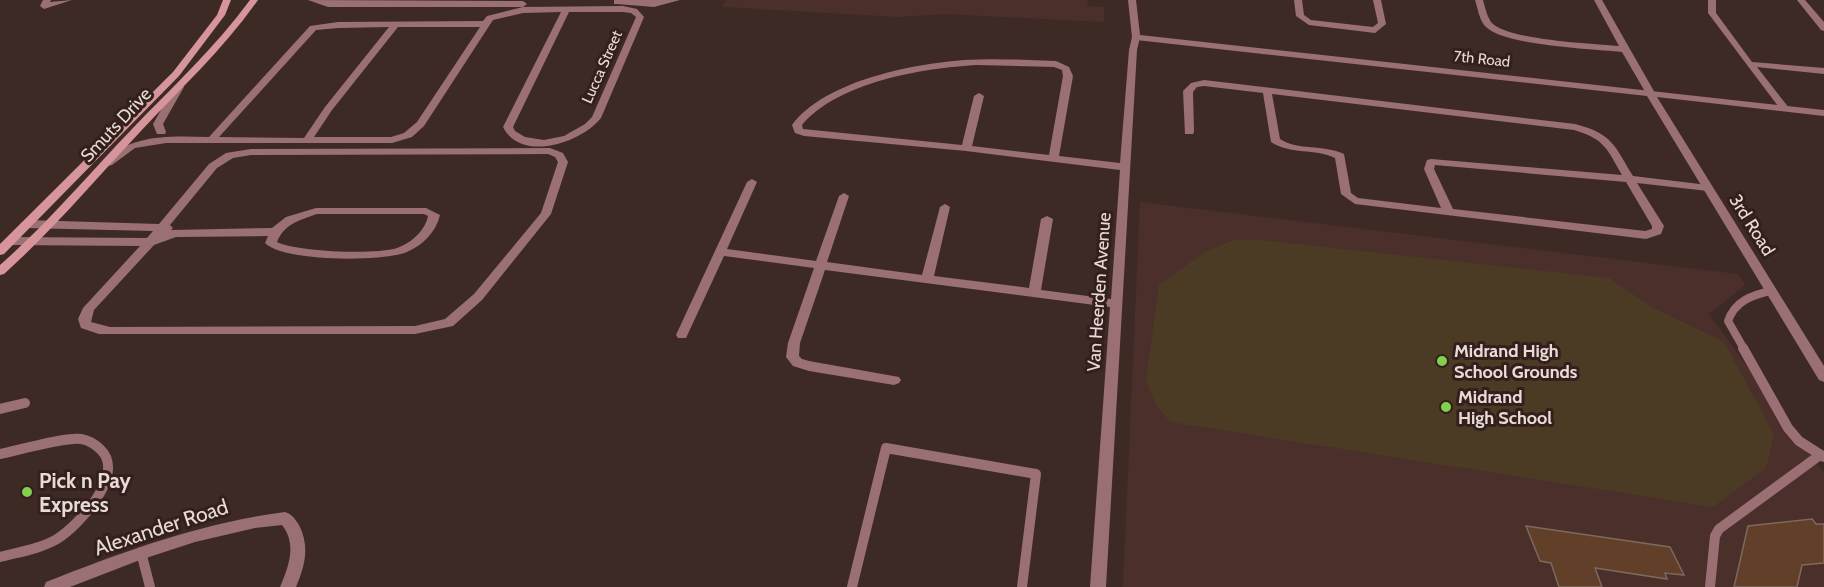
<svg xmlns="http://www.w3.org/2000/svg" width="1824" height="587" viewBox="0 0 1824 587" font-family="Cabin,sans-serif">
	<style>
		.built { fill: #4b2f2a }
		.green { fill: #4b3b24 }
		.building { fill: #613f29; stroke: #7d695d; stroke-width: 1.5 }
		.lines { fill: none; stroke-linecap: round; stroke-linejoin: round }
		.service-far1 { stroke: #9a7074; stroke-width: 8 }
		.service { stroke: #9a7074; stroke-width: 10 }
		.minor { fill: #9a7074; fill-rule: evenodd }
		.tertiary { fill: #9a7074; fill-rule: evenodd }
		.secondary { fill: #d6949b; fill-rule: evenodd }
		.poi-dot { fill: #81d050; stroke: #33201c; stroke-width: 2 }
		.labels { text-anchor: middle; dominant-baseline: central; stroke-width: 6; stroke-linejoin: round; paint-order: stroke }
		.far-street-label { font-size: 15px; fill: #e8dad7; stroke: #33201c }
		.street-label { font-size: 18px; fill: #e8dad7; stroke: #33201c }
		.poi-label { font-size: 18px; font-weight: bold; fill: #e8dad7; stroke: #33201c; text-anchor: start }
		.near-poi-label { font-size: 21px; font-weight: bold; fill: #e8dad7; stroke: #33201c; text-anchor: start }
		.near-street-label { font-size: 21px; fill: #e8dad7; stroke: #33201c }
	</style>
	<rect width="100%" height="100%" fill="#3e2a25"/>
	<!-- built -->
	<path class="built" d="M 726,0 L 1087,0 L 1088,6 L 1104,7 L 1104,22 L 945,14 L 899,17 L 722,7 Z
		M 1140,202 L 1738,274 L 1745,285 L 1709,314 L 1824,473 L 1824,587 L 1123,587 Z"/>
	<!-- green -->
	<path class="green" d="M 1234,240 L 1262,240 L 1609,278 L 1650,306 L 1724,342 L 1774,434 L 1766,468 L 1713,507 L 1170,422 L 1155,403 L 1146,380 L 1159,285 L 1205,252 Z"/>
	<!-- building -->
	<path class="building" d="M 1812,519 L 1816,524 L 1824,524 L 1824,563 L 1802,565 L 1797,587 L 1734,587 L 1748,526 Z
		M 1526,526 L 1670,547 L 1684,575 L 1665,573 L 1667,579 L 1595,568 L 1602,587 L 1559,587 L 1551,563 L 1540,561 Z"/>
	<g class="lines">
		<!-- service-far1 -->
		<path class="service-far1" d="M 1744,349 L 1728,321 C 1735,301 1752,295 1771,291"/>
		<!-- service -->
		<path class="service" d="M 1743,348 L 1788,428 L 1799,441 L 1824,457
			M 0,409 L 25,403
			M 0,454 C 19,450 65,437 81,439 C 88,440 96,445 101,450 C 126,475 78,526 57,539 C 40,549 19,552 0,557
			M 141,552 L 150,587
			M 852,587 L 886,448 L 1036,474 L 1022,587
			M 1710,587 L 1715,536 L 1719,529 L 1820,455"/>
		<!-- minor -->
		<path class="minor" d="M 43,0 L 51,0 L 50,2 L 72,0 L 44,9 L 40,6 Z
			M 308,0 L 523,1 L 527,4 L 523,7 L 328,7 Z
			M 614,0 L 680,0 L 654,7 L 617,4 L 614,4 Z
			M 1294,0 L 1302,0 L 1304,15 L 1311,20 L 1373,27 L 1378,23 L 1373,0 L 1381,0 L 1386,24 L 1375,33 L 1309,25 L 1296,16 Z
			M 1475,0 L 1483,0 C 1485,7 1487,16 1491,22 C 1505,40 1595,44 1619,46 L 1594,0 L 1602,0 L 1655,93 L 1650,96 L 1647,95 L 1622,52 C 1594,49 1503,46 1485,26 C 1479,19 1478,9 1475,0 Z
			M 1708,0 L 1716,0 L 1716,13 L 1752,62 L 1824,68 L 1824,74 L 1757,67 L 1789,108 L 1787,110 L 1781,110 L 1708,13 Z
			M 1797,0 L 1805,0 L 1824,22 L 1824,31 L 1821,30 Z
			M 623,6 L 637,9 L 644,17 L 601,118 C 581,143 521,163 503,127 L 561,12 L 523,13 L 493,20 L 424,126 L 412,137 L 392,143 L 166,143 L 135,148 L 112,165 L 108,166 L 103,163 C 130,133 172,136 209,137 L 310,26 L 338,22 L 483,21 L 487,16 L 523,7 ZM 569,12 L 623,12 L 631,13 L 636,17 L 592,117 L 585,124 L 564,136 L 544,140 L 525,137 L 515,131 L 513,127 ZM 389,27 L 325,107 L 304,138 L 219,137 L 316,30 L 338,28 ZM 398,27 L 480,27 L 417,122 L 404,133 L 391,137 L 314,137 L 332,110 Z
			M 1136,34 L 1140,37 L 1137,50 L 1106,587 L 1090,587 L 1110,307 L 825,270 L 800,343 L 799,356 L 802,359 L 809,361 L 899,377 L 901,380 L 899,383 L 894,385 L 809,371 L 793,366 L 786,357 L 788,343 L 814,268 L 724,256 L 686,338 L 678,338 L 676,335 L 747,182 L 752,179 L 757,182 L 727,249 L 816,261 L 839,196 L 844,193 L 849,196 L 827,262 L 922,275 L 940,207 L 945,204 L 950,207 L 934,276 L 1029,288 L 1041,219 L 1047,216 L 1053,219 L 1041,290 L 1111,299 L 1120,170 L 966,151 L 804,136 L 795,133 L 792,125 C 825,81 911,64 964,60 C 995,58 1025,60 1056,61 L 1069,67 L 1073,76 L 1059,156 L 1120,163 L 1129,50 L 1132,37 ZM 977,65 L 1054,67 L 1062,70 L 1063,76 L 1049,155 L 972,146 L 984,96 L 979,93 L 974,96 L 962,145 L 803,129 L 802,125 C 838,82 923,68 977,65 Z
			M 1204,80 L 1575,124 C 1613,134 1614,145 1633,176 L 1708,185 L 1713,188 L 1708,191 L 1637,183 L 1664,226 L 1661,234 L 1646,239 L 1355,204 L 1341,194 L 1335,158 C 1315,148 1291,155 1271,142 L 1263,93 L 1204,86 L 1197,87 L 1193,92 L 1194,132 L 1193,134 L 1185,134 L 1183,91 L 1191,83 ZM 1272,94 L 1574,130 C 1605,139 1607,149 1622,175 L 1431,159 L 1427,160 L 1424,169 L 1441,208 L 1358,198 L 1351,193 L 1344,154 C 1323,144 1298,151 1280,139 ZM 1435,165 L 1626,182 L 1652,226 L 1652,229 L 1645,231 L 1453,209 L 1434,169 Z
			M 179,84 L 184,87 L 163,124 L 166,132 L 165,134 L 157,134 L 153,124 L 174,87 Z
			M 550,148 L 563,153 L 568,162 L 551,214 L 482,300 L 453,326 L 415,334 L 99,334 L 81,328 L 78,319 L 83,308 L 140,246 L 10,245 L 4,241 L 10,237 L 147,238 L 153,231 L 26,228 L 20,224 L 26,220 L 159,224 L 209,164 L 226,153 L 251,149 ZM 548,154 L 555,157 L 558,162 L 541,213 L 474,294 L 445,319 L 415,326 L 110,327 L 91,322 L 94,310 L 154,245 L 176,237 L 268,236 L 265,243 C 283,262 383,262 407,252 C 423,245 436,232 440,215 L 426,208 L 316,208 L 286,217 L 272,228 L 171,230 L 173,228 L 170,225 L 217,168 L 233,158 L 251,155 ZM 317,214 L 424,214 L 428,216 C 425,231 411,243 397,248 C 375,255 297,252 277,242 C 284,224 300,220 317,214 Z
			M 285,512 C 292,514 295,519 299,525 C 310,547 305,566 296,587 L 280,587 C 289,566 297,544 282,525 L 255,528 L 195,542 L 140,560 L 70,587 L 44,587 L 46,582 C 125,551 201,523 285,512 Z"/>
		<!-- tertiary -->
		<path class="tertiary" d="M 1128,0 L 1136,0 L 1140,35 L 1824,110 L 1824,116 L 1657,97 L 1824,366 L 1824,382 L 1819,380 L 1647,96 L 1136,40 L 1132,37 Z"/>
		<!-- secondary -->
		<path class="secondary" d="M 223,0 L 231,0 L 225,15 L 179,76 L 4,254 L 0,255 L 0,244 L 173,72 L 217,15 Z
			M 250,0 L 258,0 C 224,49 180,89 140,132 C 95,180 53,230 4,274 L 0,275 L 0,265 C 48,223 88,175 132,129 C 172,87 215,48 250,0 Z"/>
	</g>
	<!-- markers -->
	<g class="poi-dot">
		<circle cx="1442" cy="361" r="6"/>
		<circle cx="1446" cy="407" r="6"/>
		<circle cx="27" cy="492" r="6"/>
	</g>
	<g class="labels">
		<!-- far-street labels -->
		<g class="far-street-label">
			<text transform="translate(1482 59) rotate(6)">7th Road</text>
			<text transform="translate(602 67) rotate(-66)">Lucca Street</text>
		</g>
		<!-- street labels -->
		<g class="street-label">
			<text transform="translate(116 125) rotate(-47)">Smuts Drive</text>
			<text transform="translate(1752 225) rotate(58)">3rd Road</text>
			<text transform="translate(1099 292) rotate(-86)">Van Heerden Avenue</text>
		</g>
		<!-- poi labels -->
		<g class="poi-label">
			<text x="1454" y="351">Midrand High<tspan x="1454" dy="21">School Grounds</tspan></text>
			<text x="1458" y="397">Midrand<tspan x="1458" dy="21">High School</tspan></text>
		</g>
		<!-- near-poi labels -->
		<g class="near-poi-label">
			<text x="39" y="480">Pick n Pay<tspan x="39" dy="24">Express</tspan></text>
		</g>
		<!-- near-street labels -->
		<g class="near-street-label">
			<text transform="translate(161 527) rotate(-18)">Alexander Road</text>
		</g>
	</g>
</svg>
